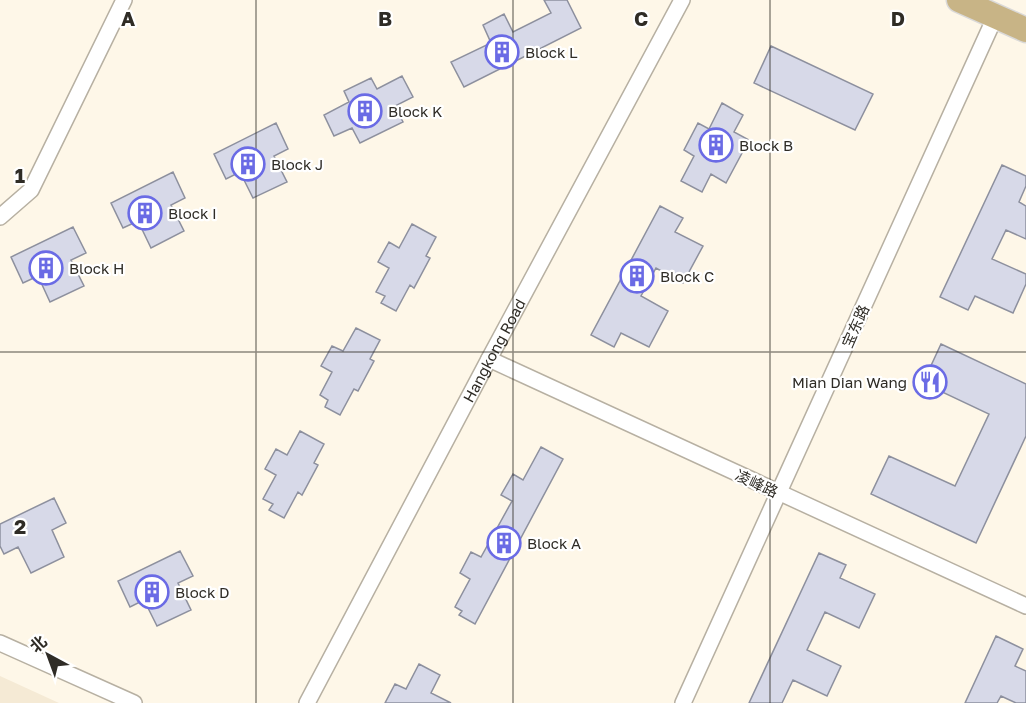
<svg xmlns="http://www.w3.org/2000/svg" width="1026" height="703" viewBox="0 0 1026 703" font-family="'Golos Text','Noto Sans SC',sans-serif">
	<style>
		.built { fill: #f5ead5 }
		.building { fill: #d7d9e8; stroke: #8d909e; stroke-width: 1.5 }
		.lines { fill: none; stroke-linecap: round; stroke-linejoin: round }
		.street-casing { stroke: #b7b0a2; stroke-width: 18 }
		.primary-casing { stroke: #dad9d8; stroke-width: 27 }
		.street { stroke: #fff; stroke-width: 15 }
		.primary { stroke: #c8b486; stroke-width: 24 }
		.grid { fill: none; stroke: #2f2c26; stroke-width: 1.5; stroke-opacity: 0.55 }
		.labels { text-anchor: middle; dominant-baseline: central; stroke-width: 4.5; stroke-linejoin: round; paint-order: stroke }
		.poi-label { font-size: 15px; fill: #2f2c26; stroke: #fff; text-anchor: start }
		.street-label { font-size: 15px; fill: #2f2c26; stroke: #fff }
		.grid-label { font-size: 20px; text-anchor: middle; font-weight: bold; fill: #2f2c26; stroke: #fff; stroke-width: 4.5; stroke-linejoin: round; paint-order: stroke }
	</style>
	<rect width="100%" height="100%" fill="#fef7e8"/>
	<!-- built -->
	<path class="built" d="M 0,676 L 59,703 L 0,703 Z"/>
	<!-- building -->
	<path class="building" d="M 544,0 L 567,0 L 581,28 L 464,87 L 451,62 L 491,43 L 483,25 L 504,14 L 513,32 L 551,13 Z
		M 771,46 L 873,94 L 855,130 L 754,83 Z
		M 402,76 L 413,97 L 395,106 L 403,122 L 360,143 L 352,128 L 334,136 L 324,115 L 349,102 L 344,91 L 371,78 L 377,89 Z
		M 722,103 L 743,115 L 734,132 L 749,140 L 726,183 L 711,174 L 702,192 L 681,181 L 694,156 L 684,150 L 698,123 L 709,129 Z
		M 276,123 L 288,149 L 274,156 L 287,182 L 253,198 L 240,172 L 226,179 L 214,154 Z
		M 1002,165 L 1026,176 L 1026,186 L 1019,202 L 1026,206 L 1026,239 L 1006,230 L 992,259 L 1026,274 L 1026,284 L 1013,313 L 975,296 L 968,310 L 940,297 Z
		M 173,172 L 185,198 L 171,205 L 184,231 L 151,248 L 138,221 L 123,228 L 111,203 Z
		M 660,206 L 683,218 L 675,232 L 703,246 L 683,283 L 656,268 L 641,296 L 668,311 L 649,347 L 621,333 L 614,347 L 591,335 Z
		M 412,224 L 436,237 L 426,256 L 430,258 L 414,288 L 410,285 L 396,311 L 381,303 L 385,296 L 376,292 L 389,268 L 378,262 L 389,242 L 399,248 Z
		M 73,227 L 86,253 L 71,260 L 84,286 L 50,302 L 38,276 L 23,283 L 11,257 Z
		M 356,328 L 380,340 L 370,359 L 374,361 L 358,391 L 354,389 L 340,415 L 325,407 L 328,400 L 320,395 L 332,372 L 321,366 L 332,346 L 343,351 Z
		M 941,344 L 1026,384 L 1026,436 L 976,543 L 871,494 L 889,456 L 955,486 L 989,414 L 923,383 Z
		M 300,431 L 324,444 L 314,463 L 318,465 L 302,495 L 298,492 L 284,518 L 269,510 L 273,504 L 263,499 L 276,475 L 265,469 L 276,449 L 287,455 Z
		M 541,447 L 563,459 L 475,624 L 459,615 L 462,611 L 455,607 L 470,579 L 460,573 L 471,552 L 481,557 L 512,501 L 501,495 L 513,474 L 523,480 Z
		M 54,498 L 66,523 L 52,530 L 64,557 L 31,573 L 18,547 L 4,554 L 0,546 L 0,524 Z
		M 180,551 L 193,576 L 178,583 L 191,610 L 157,626 L 144,600 L 130,607 L 118,581 Z
		M 819,553 L 846,565 L 840,578 L 875,594 L 859,628 L 825,612 L 807,650 L 841,666 L 827,696 L 793,680 L 782,703 L 749,703 Z
		M 996,636 L 1023,649 L 1015,666 L 1026,671 L 1026,703 L 1016,703 L 1001,696 L 997,703 L 965,703 Z
		M 419,664 L 440,675 L 431,693 L 451,703 L 385,703 L 395,684 L 406,689 Z"/>
	<g class="lines">
		<!-- street casing -->
		<g class="street-casing">
			<g id="street">
				<path d="M 0,217 L 31,190 L 124,0"/>
				<path d="M 489,359 L 1026,606"/>
				<path d="M 0,643 L 134,703"/>
				<path id="s1" d="M 307,703 L 489,359 L 682,0"/>
				<path d="M 683,703 L 996,15"/>
			</g>
		</g>
		<!-- primary casing -->
		<g class="primary-casing">
			<path id="primary" d="M 959,0 L 1026,30"/>
		</g>
		<!-- street -->
		<use href="#street" class="street"/>
		<!-- primary -->
		<use href="#primary" class="primary"/>
	</g>
	<!-- grid -->
	<path class="grid" d="M 256,0 L 256,703M 513,0 L 513,703M 770,0 L 770,703M 0,352 L 1026,352"/>
	<!-- icons -->
	<defs>
		<g id="building-ring" transform="scale(1.725)"><circle r="9.5" fill="#fff" stroke="#6a6be5" stroke-width="1.5"/><path d="M-4-6H4V6H1V3H-1V6H-4ZM-2.5-4.3h1.7v1.8h-1.7ZM.8-4.3h1.7v1.8H.8ZM-2.5-1h1.7V.8h-1.7ZM.8-1h1.7V.8H.8Z" fill="#6a6be5"/></g>
		<g id="restaurant-ring" transform="scale(1.725)"><circle r="9.5" fill="#fff" stroke="#6a6be5" stroke-width="1.5"/><path d="M-5-6h1v4h1v-4h1v4h1v-4h1v5L-1.5 .5V6h-2V.5L-5-1ZM5-6V6H3V1.5H1.5Q1.5-4 5-6Z" fill="#6a6be5"/></g>
	</defs>
	<g fill-rule="evenodd">
		<use href="#building-ring" x="502" y="52"/>
		<use href="#building-ring" x="365" y="111"/>
		<use href="#building-ring" x="716" y="145"/>
		<use href="#building-ring" x="248" y="164"/>
		<use href="#building-ring" x="145" y="213"/>
		<use href="#building-ring" x="46" y="268"/>
		<use href="#building-ring" x="637" y="276"/>
		<use href="#restaurant-ring" x="930" y="382"/>
		<use href="#building-ring" x="504" y="543"/>
		<use href="#building-ring" x="152" y="592"/>
	</g>
	<g class="labels">
		<!-- poi labels -->
		<g class="poi-label">
			<text x="525" y="52">Block L</text>
			<text x="388" y="111">Block K</text>
			<text x="739" y="145">Block B</text>
			<text x="271" y="164">Block J</text>
			<text x="168" y="213">Block I</text>
			<text x="69" y="268">Block H</text>
			<text x="660" y="276">Block C</text>
			<text x="907" y="382" text-anchor="end">Mian Dian Wang</text>
			<text x="527" y="543">Block A</text>
			<text x="175" y="592">Block D</text>
		</g>
		<!-- street labels -->
		<g class="street-label">
			<text transform="translate(855 326) rotate(-66)">宝东路</text>
			<text stroke="none"><textPath href="#s1" startOffset="399">Hangkong Road</textPath></text>
			<text transform="translate(757 483) rotate(25)">凌峰路</text>
		</g>
	</g>
	<g class="grid-label">
		<text x="128" y="26">A</text>
		<text x="385" y="26">B</text>
		<text x="641" y="26">C</text>
		<text x="898" y="26">D</text>
		<text x="20" y="183">1</text>
		<text x="20" y="534">2</text>
	</g>
	<!-- north arrow -->
	<g transform="translate(48 655) rotate(319)" stroke="#ffffff" stroke-width="4.5" paint-order="stroke">
	<path d="M0-4.5L10 22L0 15L-10 22Z" fill="#2f2c26"/>
	<text y="-9" font-size="16" font-weight="bold" text-anchor="middle" fill="#2f2c26">北</text>
	</g>
</svg>
